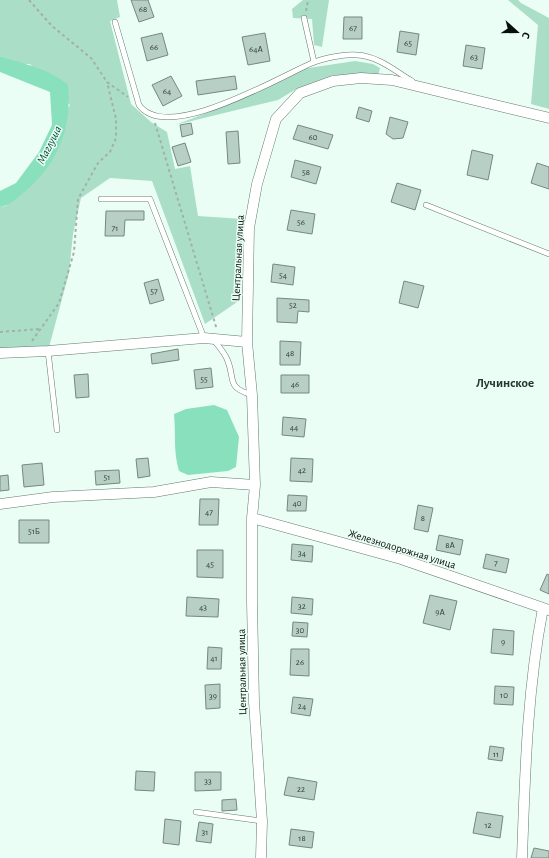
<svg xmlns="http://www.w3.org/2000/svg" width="549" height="858" viewBox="0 0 549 858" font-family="'Alegreya Sans',sans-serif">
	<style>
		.green { fill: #abdec7 }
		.water { fill: #89e0bd }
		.building { fill: #b8cfc5; stroke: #748980 }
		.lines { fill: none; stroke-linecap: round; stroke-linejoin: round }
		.service-casing { stroke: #64796f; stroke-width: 6 }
		.minor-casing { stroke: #64796f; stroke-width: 11 }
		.path { stroke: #a1b1aa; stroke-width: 2; stroke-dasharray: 3 3; stroke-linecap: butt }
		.service { stroke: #fff; stroke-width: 5 }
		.minor { stroke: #fff; stroke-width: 10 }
		.labels { text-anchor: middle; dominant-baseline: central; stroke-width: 3; stroke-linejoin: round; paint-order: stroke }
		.number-label { font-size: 9px; fill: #333f3a }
		.street-label { font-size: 11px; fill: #070f0c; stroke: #ebfef5 }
		.water-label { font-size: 12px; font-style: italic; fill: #034f39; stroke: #ebfef5 }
		.quarter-label { font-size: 13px; font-weight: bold; fill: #253830; stroke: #ebfef5 }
	</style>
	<rect width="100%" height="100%" fill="#ebfef5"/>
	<!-- green -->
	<path class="green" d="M 0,0 L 117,0 L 120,17 L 110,21 L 131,104 L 151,122 L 167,132 L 175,169 L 190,166 L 198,216 L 243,219 L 240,300 L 205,324 L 152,181 L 110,178 L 81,198 L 73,234 L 69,273 L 48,351 L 0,353 L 0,207 L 6,206 L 70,105 L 30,64 L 22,64 L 0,56 Z
		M 303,0 L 329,0 L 322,47 L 314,45 L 312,19 L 293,18 L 292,9 Z
		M 508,0 L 518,0 L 521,3 L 549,18 L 549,109 L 531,104 L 538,25 Z
		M 355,61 L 373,64 L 380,68 L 378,76 L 333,75 L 298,88 L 278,100 L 175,125 L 233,103 L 302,69 Z"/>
	<!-- water -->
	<path class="water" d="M 0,56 C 25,65 47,67 68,85 C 72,129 58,164 23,193 C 16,199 9,206 0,207 L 0,191 L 16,183 L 39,152 L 52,125 L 50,92 L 0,72 Z
		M 214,405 L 227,410 L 239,437 L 236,467 L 228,471 L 188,475 L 179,471 C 173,450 176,435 174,414 L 186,409 Z"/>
	<!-- building -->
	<path class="building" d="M 131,0 L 148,0 L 154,17 L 139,22 Z
		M 344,17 L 362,17 L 362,39 L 343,39 Z
		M 400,31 L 419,34 L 416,55 L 397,52 Z
		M 162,33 L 168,55 L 147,61 L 141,38 Z
		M 265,33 L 270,61 L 248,65 L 242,37 Z
		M 466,45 L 485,48 L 482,69 L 463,66 Z
		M 171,76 L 182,96 L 163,106 L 152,85 Z
		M 235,76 L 237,89 L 198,95 L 196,81 Z
		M 359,107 L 372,111 L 369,122 L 356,118 Z
		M 390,117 L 408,122 L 403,138 L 393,139 L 386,134 Z
		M 191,123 L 193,134 L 182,137 L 180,125 Z
		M 298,125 L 333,135 L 328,149 L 293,139 Z
		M 238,131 L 240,163 L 228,164 L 226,132 Z
		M 185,143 L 191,162 L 178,166 L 172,147 Z
		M 472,150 L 493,155 L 488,180 L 467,175 Z
		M 295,160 L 321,167 L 316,184 L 291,177 Z
		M 537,163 L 549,167 L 549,189 L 531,183 Z
		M 397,183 L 421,190 L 415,210 L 391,202 Z
		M 291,210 L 315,214 L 312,234 L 287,230 Z
		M 106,211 L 144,211 L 144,220 L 125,220 L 124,236 L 105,236 Z
		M 273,264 L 295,267 L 293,285 L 271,282 Z
		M 158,279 L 164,300 L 150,304 L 144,283 Z
		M 404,281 L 424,286 L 418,308 L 399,303 Z
		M 277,298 L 309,300 L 309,312 L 298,311 L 297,323 L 277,322 Z
		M 280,341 L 301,342 L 300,365 L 280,365 Z
		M 178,349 L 179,360 L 152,364 L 151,354 Z
		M 211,368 L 213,387 L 196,389 L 194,370 Z
		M 88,374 L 89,397 L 76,398 L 74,375 Z
		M 281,375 L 309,375 L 309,393 L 281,393 Z
		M 283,417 L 306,419 L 304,437 L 282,435 Z
		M 148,458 L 150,476 L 138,478 L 136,459 Z
		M 291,458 L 313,459 L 312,482 L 290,481 Z
		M 42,463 L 44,485 L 24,487 L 22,465 Z
		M 119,470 L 120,483 L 96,485 L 95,471 Z
		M 8,475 L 9,490 L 0,491 L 0,476 Z
		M 288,495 L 307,496 L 306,511 L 287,511 Z
		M 200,499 L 219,499 L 218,525 L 199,525 Z
		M 418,505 L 433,508 L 428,532 L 414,529 Z
		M 19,520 L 49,520 L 49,543 L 19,543 Z
		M 439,535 L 463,540 L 460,555 L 436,550 Z
		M 292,544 L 313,546 L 312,562 L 291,560 Z
		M 197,550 L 223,550 L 223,578 L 197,577 Z
		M 486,554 L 509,559 L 506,573 L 483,568 Z
		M 547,574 L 549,575 L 549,594 L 540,590 Z
		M 430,595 L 457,601 L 450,630 L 423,623 Z
		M 187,597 L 219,599 L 218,617 L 186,616 Z
		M 292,597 L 313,599 L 312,615 L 291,613 Z
		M 293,622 L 308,623 L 307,637 L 292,636 Z
		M 493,629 L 514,631 L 513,655 L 491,653 Z
		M 208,647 L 222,648 L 221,669 L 207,669 Z
		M 291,649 L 309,649 L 309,676 L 290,675 Z
		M 220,684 L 220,708 L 206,709 L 205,685 Z
		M 495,686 L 514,687 L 513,705 L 494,704 Z
		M 293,697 L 313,699 L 310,716 L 291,713 Z
		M 490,746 L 504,748 L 502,761 L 488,759 Z
		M 136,771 L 155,772 L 154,791 L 135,790 Z
		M 195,772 L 221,772 L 221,790 L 195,791 Z
		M 288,777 L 317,782 L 314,800 L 284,795 Z
		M 236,799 L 237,810 L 222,811 L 222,800 Z
		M 477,812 L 503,816 L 500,838 L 473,833 Z
		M 165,819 L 181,821 L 179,845 L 163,843 Z
		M 199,822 L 213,824 L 211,843 L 196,841 Z
		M 291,829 L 314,832 L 312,848 L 289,845 Z
		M 534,848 L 549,851 L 549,858 L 531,858 Z"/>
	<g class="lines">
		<!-- service casing -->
		<g class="service-casing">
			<path id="service" d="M 304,18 L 314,62
				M 115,22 L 139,105 C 167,144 279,77 312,63 C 324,58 344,54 357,55 C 378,56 395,71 412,81
				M 101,199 L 150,199 L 204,338
				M 426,205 L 549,254
				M 214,340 C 218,346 224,352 227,359 C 236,379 225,387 252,395
				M 48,351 L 57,430
				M 196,812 L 262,821"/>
		</g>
		<!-- minor casing -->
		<g class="minor-casing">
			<path id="minor" d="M 0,353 L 48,351 L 204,338 L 247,342
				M 0,504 L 53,497 L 154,492 L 211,482 L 255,485
				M 252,518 L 401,559 L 549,610
				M 261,858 L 262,821 L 254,702 L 252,602 L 252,518 L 255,485 L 252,395 L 247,342 L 249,228 L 257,184 L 276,119 L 300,93 L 333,81 L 361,78 L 392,80 L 549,118
				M 522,858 C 525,774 527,691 543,608"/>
		</g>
		<!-- path -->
		<path class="path" d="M 29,0 L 52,26 L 91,58 L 107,82 L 128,97
			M 306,11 L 308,0
			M 155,123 L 217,330
			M 0,332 L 40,329
			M 32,341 L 59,303 L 74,252 L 78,199 L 98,163 L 110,152 L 116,138 L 116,119 L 107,82"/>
		<!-- service -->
		<use href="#service" class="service"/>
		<!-- minor -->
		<use href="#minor" class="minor"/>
	</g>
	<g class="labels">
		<!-- number labels -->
		<g class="number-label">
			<text x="143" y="9">68</text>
			<text x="353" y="28">67</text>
			<text x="408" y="43">65</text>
			<text x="154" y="47">66</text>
			<text x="256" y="49">64А</text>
			<text x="474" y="57">63</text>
			<text x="167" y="91">64</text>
			<text x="313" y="137">60</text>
			<text x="306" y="172">58</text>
			<text x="301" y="222">56</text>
			<text x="115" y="228">71</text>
			<text x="283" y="275">54</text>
			<text x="154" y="291">57</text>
			<text x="293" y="305">52</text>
			<text x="290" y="353">48</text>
			<text x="204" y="379">55</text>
			<text x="295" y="384">46</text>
			<text x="294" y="427">44</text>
			<text x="302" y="470">42</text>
			<text x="107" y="477">51</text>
			<text x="297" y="503">40</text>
			<text x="209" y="512">47</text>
			<text x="423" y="518">8</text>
			<text x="34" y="531">51Б</text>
			<text x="450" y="545">8А</text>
			<text x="302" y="553">34</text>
			<text x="496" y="563">7</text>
			<text x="210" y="564">45</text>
			<text x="302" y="606">32</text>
			<text x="203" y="607">43</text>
			<text x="440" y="612">9А</text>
			<text x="300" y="630">30</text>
			<text x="503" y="642">9</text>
			<text x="214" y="658">41</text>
			<text x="300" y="662">26</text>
			<text x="504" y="695">10</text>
			<text x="213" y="696">39</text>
			<text x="302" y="706">24</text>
			<text x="496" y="754">11</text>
			<text x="208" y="781">33</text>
			<text x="301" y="789">22</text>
			<text x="488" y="825">12</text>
			<text x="205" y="832">31</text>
			<text x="302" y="838">18</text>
		</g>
		<!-- street labels -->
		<g class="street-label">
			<text transform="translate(238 258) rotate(-87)">Центральная улица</text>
			<text transform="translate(402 549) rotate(17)">Железнодорожная улица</text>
			<text transform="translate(242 672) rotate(-91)">Центральная улица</text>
		</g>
		<!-- water labels -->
		<g class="water-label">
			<text transform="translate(49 145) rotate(-63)">Маглуша</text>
		</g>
		<!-- quarter labels -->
		<g class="quarter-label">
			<text x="505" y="383">Лучинское</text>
		</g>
	</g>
	<!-- north arrow -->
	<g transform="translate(517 32) rotate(111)" stroke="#ebfef5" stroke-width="3" paint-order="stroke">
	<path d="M0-3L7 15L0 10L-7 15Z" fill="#070f0c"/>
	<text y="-6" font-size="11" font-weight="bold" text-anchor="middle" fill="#070f0c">С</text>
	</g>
</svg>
